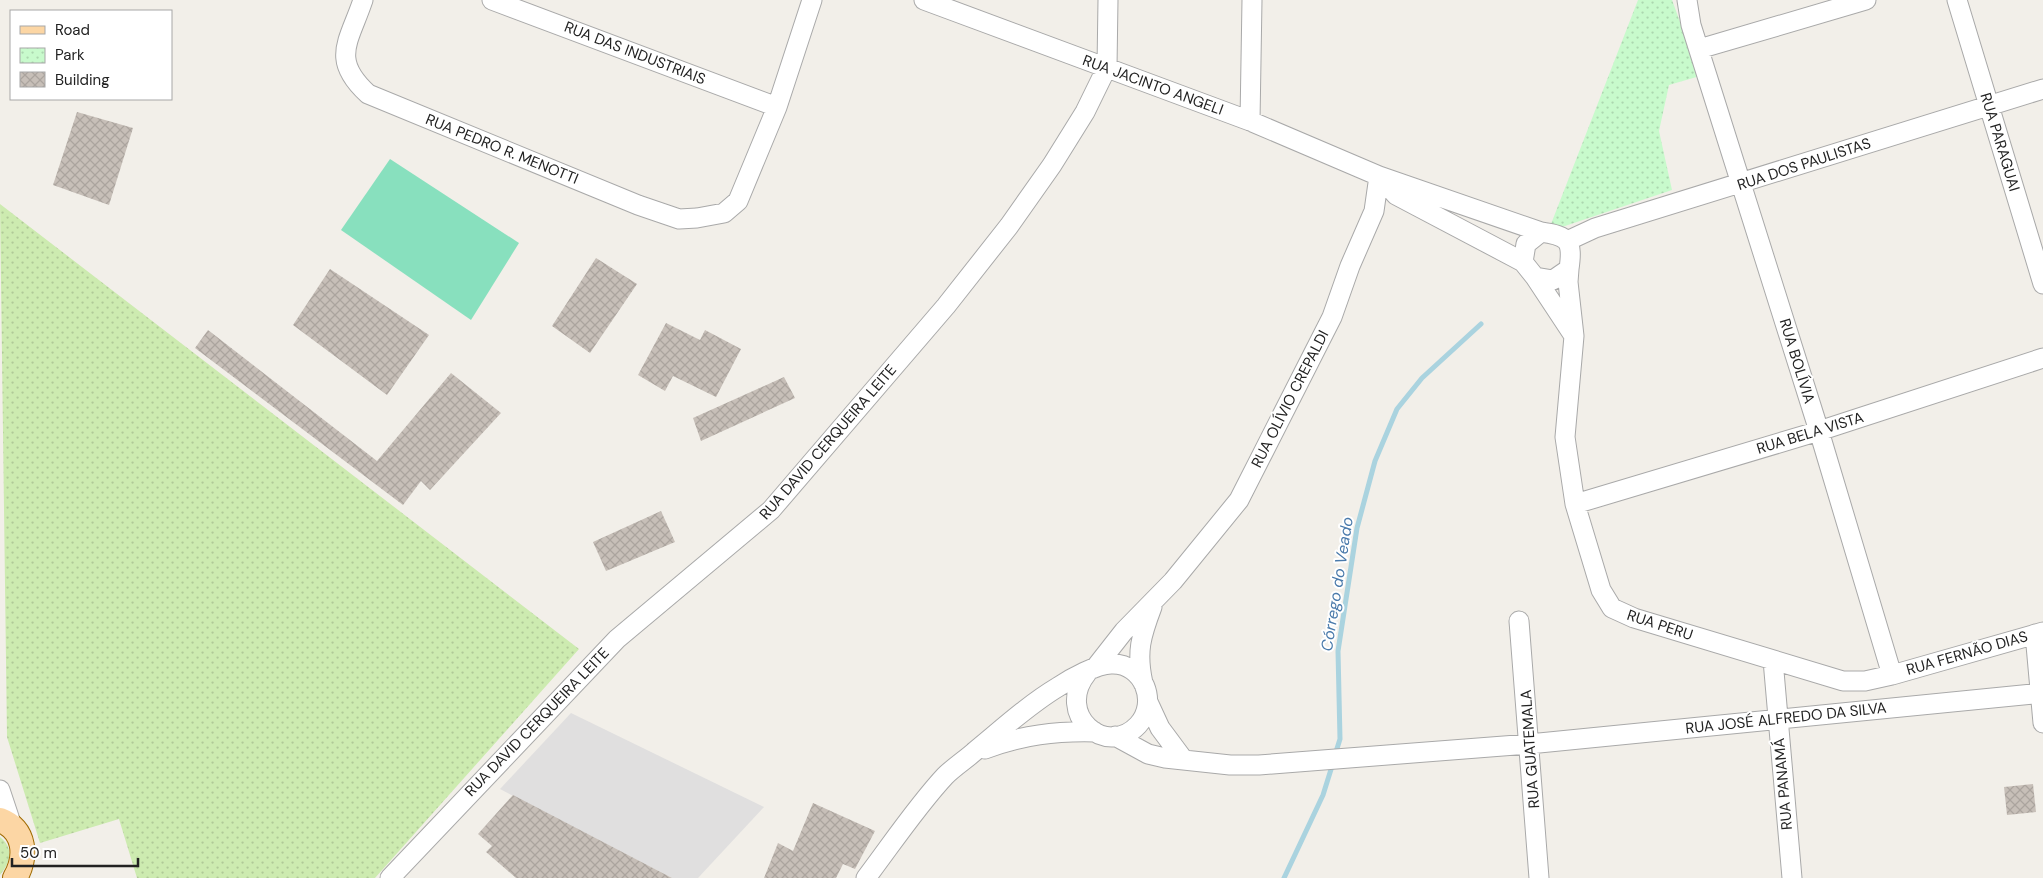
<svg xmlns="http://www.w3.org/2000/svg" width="2043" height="878" viewBox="0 0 2043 878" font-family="'DM Sans',sans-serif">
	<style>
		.residential { fill: #e0dfdf }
		.grass { fill: url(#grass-dots) }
		.park { fill: url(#park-dots) }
		.pitch { fill: #88e0be }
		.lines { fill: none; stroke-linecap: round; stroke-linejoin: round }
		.stream { stroke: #aad3df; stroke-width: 5 }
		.building { fill: url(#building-cross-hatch) }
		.minor-casing { stroke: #a9a9a9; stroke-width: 21 }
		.major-casing { stroke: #a06b00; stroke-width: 26 }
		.minor { stroke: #fff; stroke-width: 19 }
		.major { stroke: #fcd6a4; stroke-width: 24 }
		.labels { text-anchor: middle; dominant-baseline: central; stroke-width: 4; stroke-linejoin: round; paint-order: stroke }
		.street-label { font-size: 15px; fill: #222; stroke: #fff }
		.water-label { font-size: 16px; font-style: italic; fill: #4a7aab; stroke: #fff }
	</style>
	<defs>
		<pattern id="grass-dots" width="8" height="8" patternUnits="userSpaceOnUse" patternTransform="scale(1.25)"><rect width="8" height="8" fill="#cdebb0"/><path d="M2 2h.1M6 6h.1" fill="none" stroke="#b0c997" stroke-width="1.8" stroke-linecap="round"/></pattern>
		<pattern id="park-dots" width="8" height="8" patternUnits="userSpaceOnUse" patternTransform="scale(1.25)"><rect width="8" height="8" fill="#c8facc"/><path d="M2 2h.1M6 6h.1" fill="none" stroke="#acd6af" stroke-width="1.8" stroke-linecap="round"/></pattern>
		<pattern id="building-cross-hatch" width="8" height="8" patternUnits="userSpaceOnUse" patternTransform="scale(1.25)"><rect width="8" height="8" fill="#c7bfb8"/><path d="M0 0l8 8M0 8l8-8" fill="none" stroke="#aba49e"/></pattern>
	</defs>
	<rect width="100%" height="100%" fill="#f2efe9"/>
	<!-- residential -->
	<path class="residential" d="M 571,713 L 764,807 L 698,878 L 672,878 L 500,789 Z"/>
	<!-- grass -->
	<path class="grass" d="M 0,204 L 579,649 L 375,878 L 137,878 L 119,819 L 40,843 L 7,737 Z
		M 0,837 C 14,848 11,862 0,875 Z"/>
	<!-- park -->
	<path class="park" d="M 1638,0 L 1672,0 L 1700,76 L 1669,85 L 1659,131 L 1672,190 L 1562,227 L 1551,224 Z"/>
	<!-- pitch -->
	<path class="pitch" d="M 390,159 L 519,243 L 471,320 L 341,230 Z"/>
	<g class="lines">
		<!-- stream -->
		<path class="stream" d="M 1335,755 L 1340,739 L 1338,651 L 1357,528 L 1375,461 L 1397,409 L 1422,378 L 1481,324
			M 1284,878 L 1323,795 L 1333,763"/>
	</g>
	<!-- building -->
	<path class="building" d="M 77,112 L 133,128 L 109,205 L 53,185 Z
		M 596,258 L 637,284 L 590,353 L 552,326 Z
		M 330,269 L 429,335 L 387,395 L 293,325 Z
		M 666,323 L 700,340 L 705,330 L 741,349 L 716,397 L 673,376 L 665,391 L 638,375 Z
		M 208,330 L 377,461 L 451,373 L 501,413 L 430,490 L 421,481 L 403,505 L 195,348 Z
		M 784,377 L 795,398 L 701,441 L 693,418 Z
		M 661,511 L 675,542 L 606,571 L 593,542 Z
		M 2033,784 L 2036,812 L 2007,815 L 2004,787 Z
		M 513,795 L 672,878 L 516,878 L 486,852 L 492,846 L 478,834 Z
		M 813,803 L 875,831 L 855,869 L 843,864 L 836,878 L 764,878 L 778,843 L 793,851 Z"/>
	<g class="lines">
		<!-- minor casing -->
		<g class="minor-casing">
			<path id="minor" d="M 363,0 C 349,42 330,59 368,94 L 638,205 L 679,219 L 697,218 L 724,213 L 738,201 L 777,107 L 812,0
				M 492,0 L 777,107
				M 924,0 L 1250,121 L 1379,176 L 1541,232 C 1569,236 1573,241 1569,269 L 1553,280 L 1535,277 L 1523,262 L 1526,244 L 1541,232
				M 1687,0 L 1691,25 L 1819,431 L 1892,675
				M 1957,0 L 2043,284
				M 1699,49 L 1866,0
				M 1250,121 L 1252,0
				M 1380,177 L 1396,195 L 1523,262
				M 1567,241 L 1595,228 L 2043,89
				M 1569,269 L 1568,282 L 1574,336 L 1565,437 L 1575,504 L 1601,590 L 1612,608 L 1634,618 L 1843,681 L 1865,681 L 1892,675 L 2043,632
				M 1535,277 L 1572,333
				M 1575,504 L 1819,431 L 2043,358
				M 1519,621 L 1539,878
				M 2035,634 L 2043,723
				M 1773,660 L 1792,878
				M 1095,668 L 1124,631 L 1173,581 L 1239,500 L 1332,317 L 1350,266 L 1374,211 L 1379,176
				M 1143,683 C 1136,652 1141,636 1152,607
				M 1148,702 L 1160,728 L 1183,759
				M 1115,736 L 1148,754 L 1165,758 L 1230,765 L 1259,765 L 1529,744 L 2043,693
				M 985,749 C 1022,735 1056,731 1095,732
				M 0,790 L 13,829
				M 390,878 L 617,639 L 771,510 L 946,306 L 1009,226 L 1052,165 L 1085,112 L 1107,67 L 1108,0
				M 866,878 C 891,845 917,806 945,776 C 954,767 965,760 974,752 C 1001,730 1028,705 1058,687 C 1070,679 1098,663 1113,664 C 1143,664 1159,702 1138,725 C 1106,759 1054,714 1087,673"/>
		</g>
		<!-- major casing -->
		<g class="major-casing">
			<path id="major" d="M 0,820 C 26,830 27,857 15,878"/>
		</g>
		<!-- minor -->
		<use href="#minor" class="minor"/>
		<!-- major -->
		<use href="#major" class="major"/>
	</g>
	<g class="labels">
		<!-- street labels -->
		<g class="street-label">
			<text transform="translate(635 53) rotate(21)">RUA DAS INDUSTRIAIS</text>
			<text transform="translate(1153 85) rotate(20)">RUA JACINTO ANGELI</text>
			<text transform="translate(2000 142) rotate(73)">RUA PARAGUAI</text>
			<text transform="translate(502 149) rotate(22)">RUA PEDRO R. MENOTTI</text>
			<text transform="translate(1804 164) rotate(-18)">RUA DOS PAULISTAS</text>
			<text transform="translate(1797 361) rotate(73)">RUA BOLÍVIA</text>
			<text transform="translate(1290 399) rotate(-63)">RUA OLÍVIO CREPALDI</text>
			<text transform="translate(1810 433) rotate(-17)">RUA BELA VISTA</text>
			<text transform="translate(828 442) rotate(-49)">RUA DAVID CERQUEIRA LEITE</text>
			<text transform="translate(1660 625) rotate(18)">RUA PERU</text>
			<text transform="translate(1967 653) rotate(-16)">RUA FERNÃO DIAS</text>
			<text transform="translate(1786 718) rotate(-6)">RUA JOSÉ ALFREDO DA SILVA</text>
			<text transform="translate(537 722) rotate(-46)">RUA DAVID CERQUEIRA LEITE</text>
			<text transform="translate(1530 749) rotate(-94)">RUA GUATEMALA</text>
			<text transform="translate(1783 784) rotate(-95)">RUA PANAMÁ</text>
		</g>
		<!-- water labels -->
		<g class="water-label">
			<text transform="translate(1337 584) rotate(-81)">Córrego do Veado</text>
		</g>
	</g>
	<!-- legend -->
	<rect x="10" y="10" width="162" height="90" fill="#ffffff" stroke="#a7a7a7"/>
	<rect x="20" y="26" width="25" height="8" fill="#fcd6a4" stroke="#a7a7a7"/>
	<text x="55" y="35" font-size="15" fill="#222222">Road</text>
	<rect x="20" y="48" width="25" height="15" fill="url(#park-dots)" stroke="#a7a7a7"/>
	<text x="55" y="60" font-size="15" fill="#222222">Park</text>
	<rect x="20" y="72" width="25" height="15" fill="url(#building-cross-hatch)" stroke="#a7a7a7"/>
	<text x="55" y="85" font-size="15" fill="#222222">Building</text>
	<!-- scale -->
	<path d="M12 858v8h126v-8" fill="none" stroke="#222222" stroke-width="2.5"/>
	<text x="20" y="858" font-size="15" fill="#222222" stroke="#ffffff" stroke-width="4" paint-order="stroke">50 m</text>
</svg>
